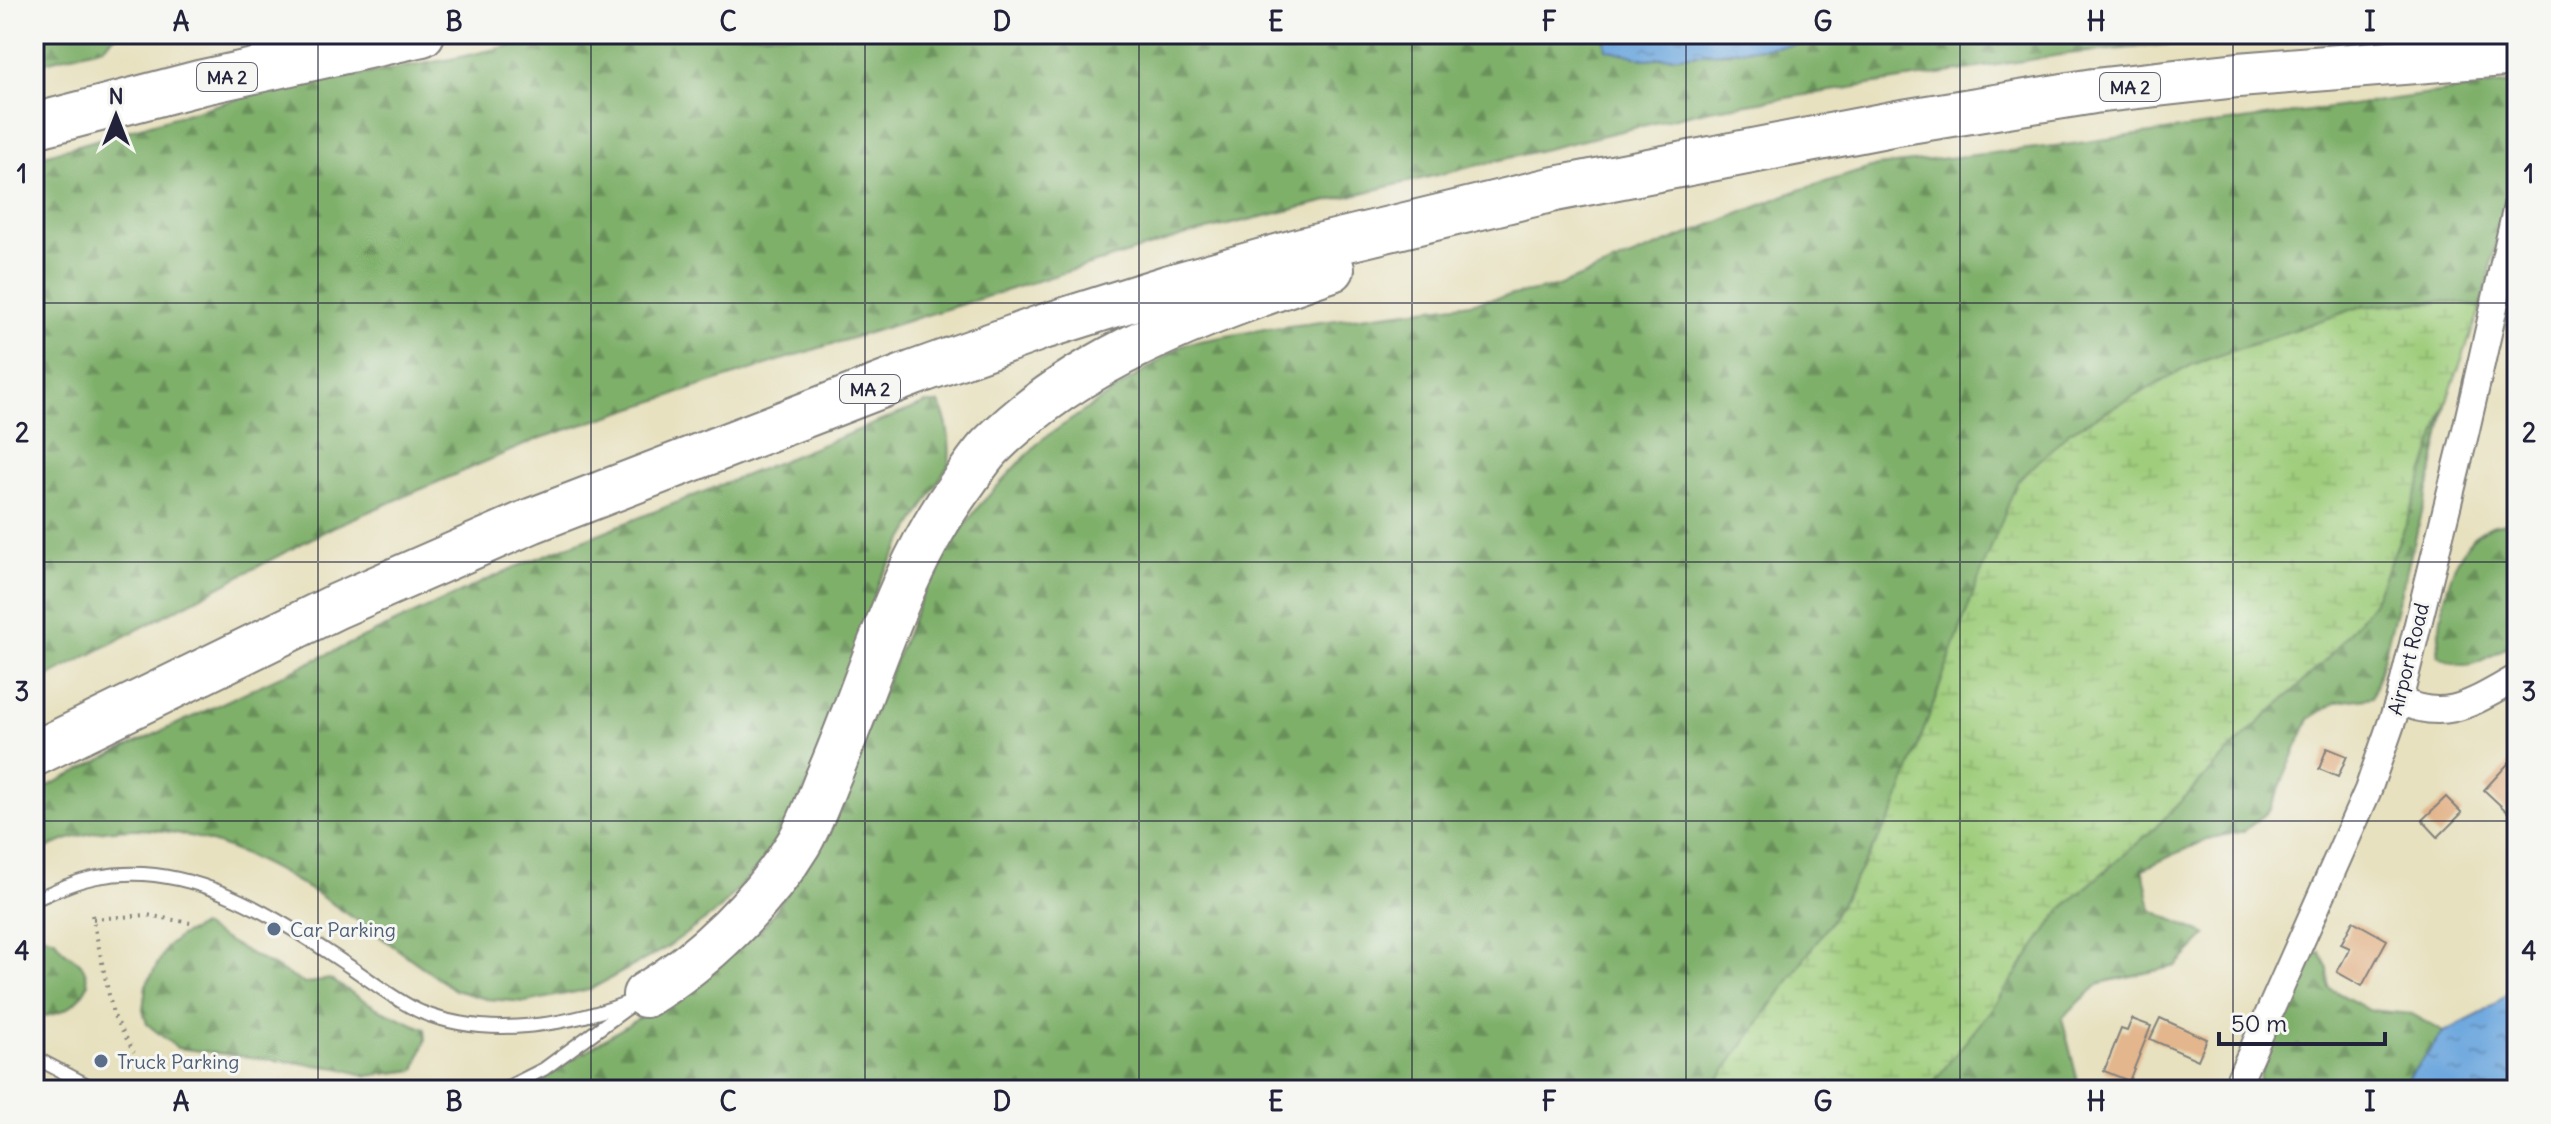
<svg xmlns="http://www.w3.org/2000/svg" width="2551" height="1124" viewBox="0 0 2551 1124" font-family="Delius,sans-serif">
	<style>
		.forest { fill: url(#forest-firs); stroke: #506953; stroke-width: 2 }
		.wetland { fill: url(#wetland-marsh); stroke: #60785b; stroke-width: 2 }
		.water { fill: url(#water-ripples); stroke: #48658c; stroke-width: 2 }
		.building { fill: #e3b68d }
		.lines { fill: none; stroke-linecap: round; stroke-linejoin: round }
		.lane-casing { stroke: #84827d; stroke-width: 16 }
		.street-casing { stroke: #84827d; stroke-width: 30 }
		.highway-casing { stroke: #84827d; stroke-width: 48 }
		.path { stroke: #84827d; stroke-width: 4; stroke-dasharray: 2 6; stroke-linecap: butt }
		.lane { stroke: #fff; stroke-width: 12 }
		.street { stroke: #fff; stroke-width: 26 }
		.highway { stroke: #fff; stroke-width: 44 }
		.grid { fill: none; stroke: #22223b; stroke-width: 2; stroke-opacity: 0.55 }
		.service-dot { fill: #5c6f8a; stroke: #f6f6f2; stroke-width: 3 }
		.labels { text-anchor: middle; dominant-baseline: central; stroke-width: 6; stroke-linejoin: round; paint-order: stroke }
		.shield { fill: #f6f6f2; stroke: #626272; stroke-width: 2 }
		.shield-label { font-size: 18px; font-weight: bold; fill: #22223b }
		.street-label { font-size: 20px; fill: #22223b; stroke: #f6f6f2 }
		.service-label { font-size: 20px; fill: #4e5e75; stroke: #f6f6f2; text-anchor: start }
		.neatline { fill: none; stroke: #22223b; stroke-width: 3 }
		.grid-label { font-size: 26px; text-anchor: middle; font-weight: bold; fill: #22223b }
	</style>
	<defs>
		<pattern id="forest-firs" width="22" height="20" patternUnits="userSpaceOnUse" patternTransform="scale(2)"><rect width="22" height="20" fill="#7fb06b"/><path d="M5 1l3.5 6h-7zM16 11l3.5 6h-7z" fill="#688f59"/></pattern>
		<pattern id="wetland-marsh" width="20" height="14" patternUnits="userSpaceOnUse" patternTransform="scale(2)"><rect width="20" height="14" fill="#9fcd7b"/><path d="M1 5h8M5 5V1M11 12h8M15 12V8" fill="none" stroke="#89b06b"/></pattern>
		<pattern id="water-ripples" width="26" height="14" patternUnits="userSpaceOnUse" patternTransform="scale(2)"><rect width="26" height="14" fill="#6ea8de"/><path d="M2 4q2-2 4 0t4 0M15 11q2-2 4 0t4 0" fill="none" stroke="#5a88b5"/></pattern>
	</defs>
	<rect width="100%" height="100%" fill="#f6f6f2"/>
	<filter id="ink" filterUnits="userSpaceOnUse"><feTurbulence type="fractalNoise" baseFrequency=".0125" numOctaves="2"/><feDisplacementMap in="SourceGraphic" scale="16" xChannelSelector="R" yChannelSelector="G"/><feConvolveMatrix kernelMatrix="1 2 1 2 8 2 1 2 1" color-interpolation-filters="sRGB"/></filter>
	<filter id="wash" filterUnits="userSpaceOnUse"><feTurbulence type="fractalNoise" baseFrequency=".006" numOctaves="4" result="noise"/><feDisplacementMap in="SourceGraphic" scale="32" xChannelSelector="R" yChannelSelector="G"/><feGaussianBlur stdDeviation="1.8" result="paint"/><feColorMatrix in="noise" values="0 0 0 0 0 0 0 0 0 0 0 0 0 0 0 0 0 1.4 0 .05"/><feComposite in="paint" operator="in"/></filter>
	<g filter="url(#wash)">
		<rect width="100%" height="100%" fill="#e7e1bf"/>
		<!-- forest -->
		<path class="forest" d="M 34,34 L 117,34 L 103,47 L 34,65 Z
			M 564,34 L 1610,34 L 1605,40 L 1646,59 L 1783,46 L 1876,34 L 2277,34 L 2067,54 L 1709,110 L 1190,234 L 800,354 L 538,439 L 333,527 L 34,684 L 34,158 L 257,93 L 451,59 Z
			M 2517,82 L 2517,151 L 2481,307 L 2442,301 L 2360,307 L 2192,365 L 2070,431 L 1976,586 L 1895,810 L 1830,923 L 1711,1090 L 523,1090 L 692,985 L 765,925 L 820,844 L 932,571 L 979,506 L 1041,440 L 1184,344 L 1265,329 L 1464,304 L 1555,287 L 1796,191 L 1877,166 L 2072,144 Z
			M 2447,400 L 2431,479 L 2373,697 L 2337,702 L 2309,719 L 2270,810 L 2244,831 L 2207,839 L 2143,869 L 2151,910 L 2207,935 L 2176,966 L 2100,983 L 2062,1018 L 2080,1090 L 1927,1090 L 1990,1011 L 2062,908 L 2155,828 L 2236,744 L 2328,658 L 2373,603 L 2411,512 Z
			M 926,403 L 939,403 C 949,423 951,442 949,464 L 880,580 L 810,780 L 773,850 L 720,909 L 666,948 L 591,989 L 526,1002 L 486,999 L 455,990 C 334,907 188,773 34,854 L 34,793 L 119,751 L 513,568 Z
			M 2517,522 L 2517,640 C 2491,656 2466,678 2438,655 C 2439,615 2449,542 2492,526 C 2499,523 2509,523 2517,522 Z
			M 201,926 L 305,984 L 329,979 L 377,1008 L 425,1029 L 426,1039 L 415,1070 L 367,1076 L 339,1068 L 177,1048 L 147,1024 L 143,1010 L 146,985 L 167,947 L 180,936 Z
			M 34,933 L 55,939 C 65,961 85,953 88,985 C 77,1006 58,1018 34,1016 Z
			M 2320,952 L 2328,969 L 2329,988 L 2369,1010 L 2412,1014 L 2444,1032 L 2405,1082 L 2403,1090 L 2257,1090 L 2262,1067 L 2307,961 Z"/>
		<!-- wetland -->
		<path class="wetland" d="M 2442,301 L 2481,307 L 2447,400 L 2411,512 L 2373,603 L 2328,658 L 2236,744 L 2155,828 L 2062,908 L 1990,1011 L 1927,1090 L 1711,1090 L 1830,923 L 1895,810 L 1976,586 L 2017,482 L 2070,431 L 2192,365 L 2360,307 Z"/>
		<!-- water -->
		<path class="water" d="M 1610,34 L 1876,34 L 1783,46 L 1646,59 L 1606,49 L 1605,40 Z
			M 2517,987 L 2517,1090 L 2403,1090 L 2405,1082 L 2444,1032 L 2484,1012 Z"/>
		<g id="blocks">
			<!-- building -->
			<path class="building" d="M 2327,748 L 2347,756 L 2338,777 L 2319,769 Z
				M 2517,754 L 2517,821 L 2484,790 Z
				M 2446,797 L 2462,813 L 2438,837 L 2422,820 Z
				M 2353,921 L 2387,940 L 2362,986 L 2337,972 L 2350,948 L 2341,944 Z
				M 2160,1018 L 2207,1039 L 2198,1060 L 2150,1039 Z
				M 2132,1019 L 2151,1026 L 2129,1081 L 2104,1071 L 2121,1029 L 2127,1031 Z"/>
		</g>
	</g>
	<g filter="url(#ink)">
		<use href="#blocks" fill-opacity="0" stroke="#84827d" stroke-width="2"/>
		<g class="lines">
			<!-- lane casing -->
			<g class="lane-casing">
				<path id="lane" d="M 34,900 C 54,891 75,881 97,877 C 191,859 275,917 349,966 C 372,981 396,1001 421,1012 C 489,1040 575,1025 641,997
					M 34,1057 L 97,1090
					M 502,1090 L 544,1069 L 626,1009"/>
			</g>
			<!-- street casing -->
			<g class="street-casing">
				<path id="street" d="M 2399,701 C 2449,723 2474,701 2517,678
					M 2235,1090 L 2368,790 L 2399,701 L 2465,434 L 2517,206"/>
			</g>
			<!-- highway casing -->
			<g class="highway-casing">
				<path id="highway" d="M 34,126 L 199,83 L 422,34
					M 34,754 L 337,606 L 531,521 L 914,373 L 1040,328 L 1170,287 L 1302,250 L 1555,189 L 1897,123 L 2094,91 L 2238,75 L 2517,53
					M 645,995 C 704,960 764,901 799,843 C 810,824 818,802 826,782 C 871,680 897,570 965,480 C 973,469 981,456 991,446 C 1084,353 1211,311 1332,269"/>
			</g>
			<!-- path -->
			<path class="path" d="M 92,915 L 113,1014 L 134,1052
				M 93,919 L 147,915 L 196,924"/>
			<!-- lane -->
			<use href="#lane" class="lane"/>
			<!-- street -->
			<use href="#street" class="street"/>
			<!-- highway -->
			<use href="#highway" class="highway"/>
		</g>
	</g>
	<!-- grid -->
	<path class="grid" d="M 318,34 L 318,1090M 591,34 L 591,1090M 865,34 L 865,1090M 1139,34 L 1139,1090M 1412,34 L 1412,1090M 1686,34 L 1686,1090M 1960,34 L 1960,1090M 2233,34 L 2233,1090M 34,303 L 2517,303M 34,562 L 2517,562M 34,821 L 2517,821"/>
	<!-- markers -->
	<g class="service-dot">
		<circle cx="274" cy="929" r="8"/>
		<circle cx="101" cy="1061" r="8"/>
	</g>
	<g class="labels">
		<!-- shield labels -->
		<g class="shield">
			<rect x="197" y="63" width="60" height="28" rx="6"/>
			<rect x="2100" y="73" width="60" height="28" rx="6"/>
			<rect x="840" y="375" width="60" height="28" rx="6"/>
		</g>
		<g class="shield-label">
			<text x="227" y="77">MA 2</text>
			<text x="2130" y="87">MA 2</text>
			<text x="870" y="389">MA 2</text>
		</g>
		<!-- street labels -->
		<g class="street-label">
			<text transform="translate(2408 659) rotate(-76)">Airport Road</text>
		</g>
		<!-- service labels -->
		<g class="service-label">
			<text x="290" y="929">Car Parking</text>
			<text x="117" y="1061">Truck Parking</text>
		</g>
	</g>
	<!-- margin -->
	<rect width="2551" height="1124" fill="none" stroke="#f6f6f2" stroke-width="88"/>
	<!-- north arrow -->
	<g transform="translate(116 116)" stroke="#f6f6f2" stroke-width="6" paint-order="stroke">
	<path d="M0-6L14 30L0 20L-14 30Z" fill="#22223b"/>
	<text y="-12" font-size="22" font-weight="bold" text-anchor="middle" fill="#22223b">N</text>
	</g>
	<!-- scale -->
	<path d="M2219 1032v12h166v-12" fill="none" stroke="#22223b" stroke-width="4"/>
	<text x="2231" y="1032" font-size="24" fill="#22223b" stroke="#f6f6f2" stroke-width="6" paint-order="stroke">50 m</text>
	<rect x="44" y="44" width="2463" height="1036" class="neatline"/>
	<g class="grid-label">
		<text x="181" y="31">A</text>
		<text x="454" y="31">B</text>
		<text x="728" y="31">C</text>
		<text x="1002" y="31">D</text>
		<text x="1276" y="31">E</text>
		<text x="1549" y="31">F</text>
		<text x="1823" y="31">G</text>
		<text x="2096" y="31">H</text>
		<text x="2370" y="31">I</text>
		<text x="22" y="183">1</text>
		<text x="2529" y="183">1</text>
		<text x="22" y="442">2</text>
		<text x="2529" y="442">2</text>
		<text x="22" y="701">3</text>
		<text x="2529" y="701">3</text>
		<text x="22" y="960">4</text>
		<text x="2529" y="960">4</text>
		<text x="181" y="1111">A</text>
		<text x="454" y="1111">B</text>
		<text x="728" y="1111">C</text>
		<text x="1002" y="1111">D</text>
		<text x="1276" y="1111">E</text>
		<text x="1549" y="1111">F</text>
		<text x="1823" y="1111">G</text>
		<text x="2096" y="1111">H</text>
		<text x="2370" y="1111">I</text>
	</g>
</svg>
